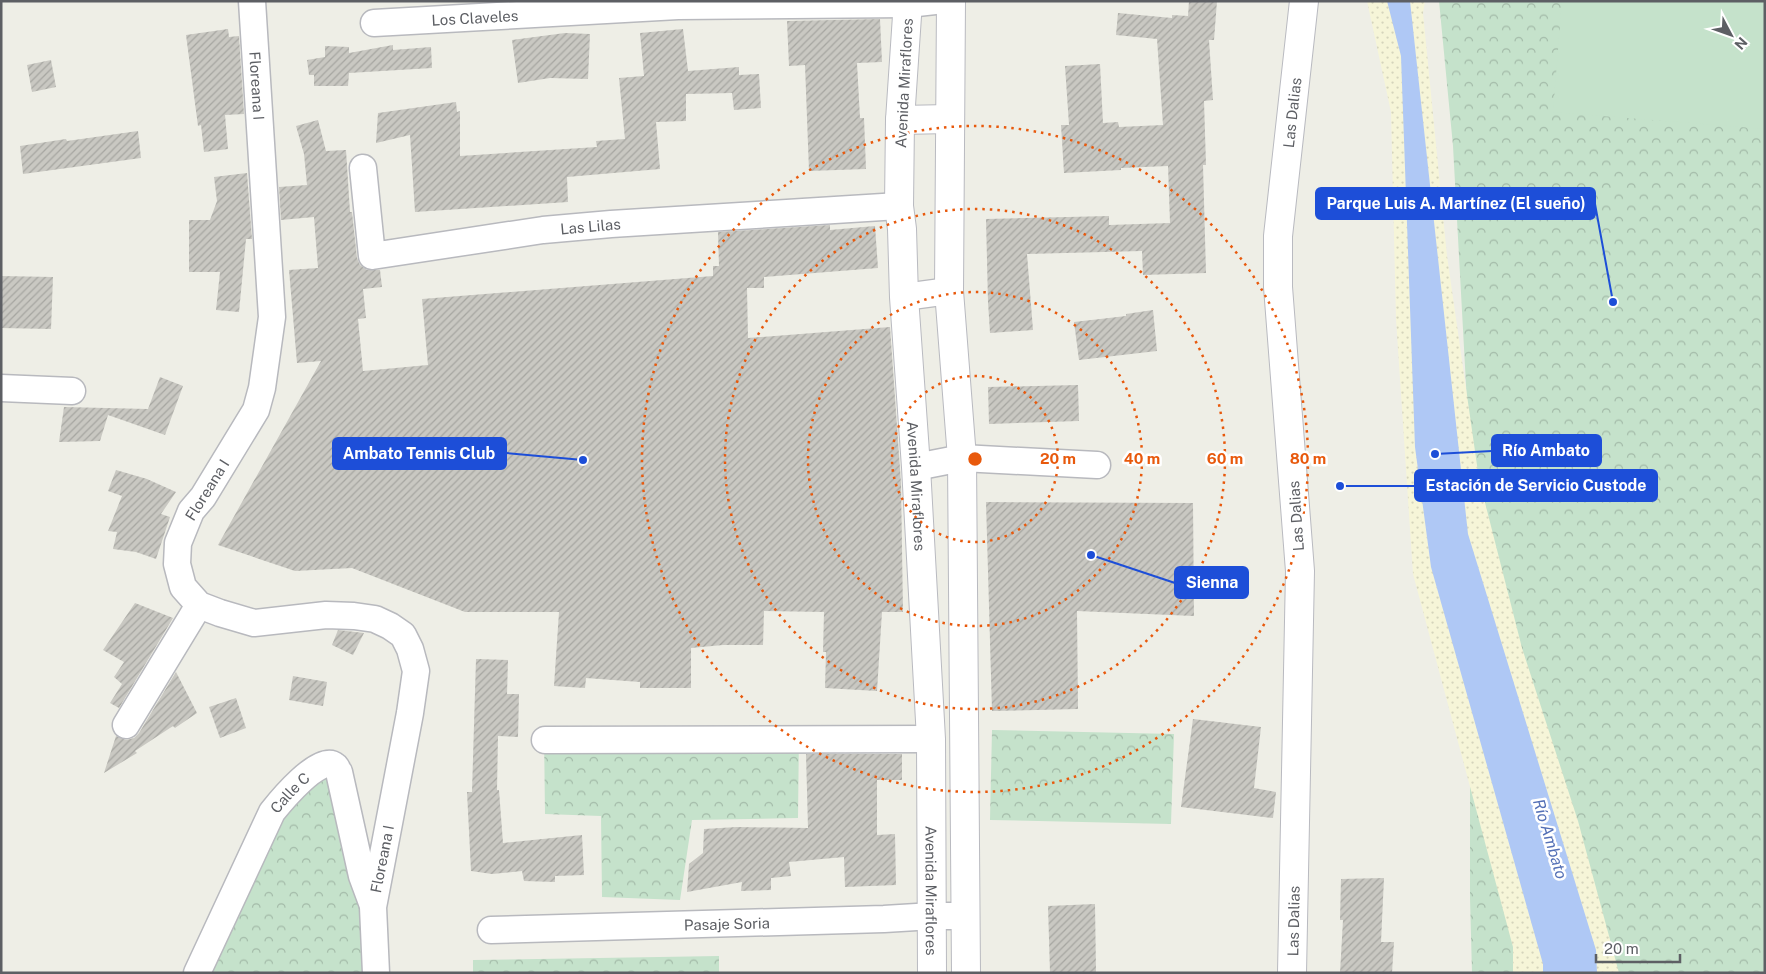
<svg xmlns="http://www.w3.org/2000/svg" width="1766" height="974" viewBox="0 0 1766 974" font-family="'Public Sans',sans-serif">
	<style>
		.forest { fill: url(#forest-crowns) }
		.sand { fill: url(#sand-dots) }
		.garden { fill: #c5e2cb }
		.water { fill: #afc8f5 }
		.building { fill: url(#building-hatch) }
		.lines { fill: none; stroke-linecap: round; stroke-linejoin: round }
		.street-casing { stroke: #b8b9be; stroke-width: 29 }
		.secondary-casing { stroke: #b9bac0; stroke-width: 30 }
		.street { stroke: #fff; stroke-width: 26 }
		.secondary { stroke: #fff; stroke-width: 28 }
		.ring { fill: none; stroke: #e8590c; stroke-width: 2.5; stroke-dasharray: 2.5 5 }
		.labels { text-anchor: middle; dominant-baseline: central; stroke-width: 5; stroke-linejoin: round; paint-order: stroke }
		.street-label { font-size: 15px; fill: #5d5f64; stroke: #fff }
		.water-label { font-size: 16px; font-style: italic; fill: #5470b6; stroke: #fff }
		.centre { fill: #e8590c; stroke: #fff; stroke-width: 2.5 }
		.ring-label { font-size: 15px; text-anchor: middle; font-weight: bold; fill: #e8590c; stroke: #fff; stroke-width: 5; stroke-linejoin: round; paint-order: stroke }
		.leader { fill: none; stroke: #1d4ed8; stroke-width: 2 }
		.callout-dot { fill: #1d4ed8; stroke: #fff; stroke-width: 2 }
		.callout { fill: #1d4ed8; stroke: #1d4ed8; stroke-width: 2 }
		.callout-label { font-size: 16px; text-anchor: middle; font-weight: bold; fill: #fff }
	</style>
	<defs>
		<pattern id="forest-crowns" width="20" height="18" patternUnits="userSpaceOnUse" patternTransform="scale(1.25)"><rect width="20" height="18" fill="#c5e2cb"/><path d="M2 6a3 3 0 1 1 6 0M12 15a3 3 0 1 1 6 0" fill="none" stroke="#a3baa8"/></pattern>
		<pattern id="sand-dots" width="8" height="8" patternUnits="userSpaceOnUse" patternTransform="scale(1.25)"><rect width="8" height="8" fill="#f6f5d8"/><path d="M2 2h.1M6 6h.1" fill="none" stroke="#d5d4bc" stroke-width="1.8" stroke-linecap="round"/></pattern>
		<pattern id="building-hatch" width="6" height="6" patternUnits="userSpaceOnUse" patternTransform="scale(1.25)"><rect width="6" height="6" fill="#c9c8c2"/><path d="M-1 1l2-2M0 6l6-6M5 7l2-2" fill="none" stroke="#a6a6a1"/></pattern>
	</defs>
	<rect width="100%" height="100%" fill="#eeeee6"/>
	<!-- forest -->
	<path class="forest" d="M 1439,1 L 1765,1 L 1765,973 L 1472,973 L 1470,898 L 1470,458 L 1453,146 Z
		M 992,730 L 1174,734 L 1171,824 L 990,820 Z
		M 544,732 L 799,733 L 798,818 L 692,820 L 680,900 L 602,897 L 601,816 L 545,814 Z
		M 327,776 L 378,973 L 211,973 L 289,804 Z
		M 719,956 L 719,973 L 473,973 L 473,960 Z"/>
	<!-- sand -->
	<path class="sand" d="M 1367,1 L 1425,1 L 1423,13 L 1447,256 L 1479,479 L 1522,648 L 1578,821 L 1619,973 L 1513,973 L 1513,947 L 1413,574 L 1396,319 L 1391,112 Z"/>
	<!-- garden -->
	<path class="garden" d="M 1562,1 L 1765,1 L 1765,129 L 1553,112 Z"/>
	<!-- water -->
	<path class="water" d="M 1387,1 L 1410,1 L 1468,534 L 1596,950 L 1597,973 L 1543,973 L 1543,964 L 1431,567 L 1415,447 L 1401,56 Z"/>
	<!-- building -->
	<path class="building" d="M 1189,1 L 1217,1 L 1214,40 L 1209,40 L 1213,100 L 1204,101 L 1206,165 L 1203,165 L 1206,273 L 1143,275 L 1142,251 L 1027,254 L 1033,330 L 990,333 L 988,302 L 986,219 L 1109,216 L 1109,225 L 1170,223 L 1168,166 L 1121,168 L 1121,170 L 1064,173 L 1061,125 L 1069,125 L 1065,66 L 1100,64 L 1103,123 L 1118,122 L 1119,127 L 1163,125 L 1157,39 L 1116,35 L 1118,13 L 1172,18 L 1172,15 L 1188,16 Z
		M 880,19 L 882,62 L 857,63 L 860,118 L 864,118 L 866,169 L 809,171 L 805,65 L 789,66 L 787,21 Z
		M 228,29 L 229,37 L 239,36 L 244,114 L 225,115 L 228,149 L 204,152 L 201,125 L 198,126 L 186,35 Z
		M 683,29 L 688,71 L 739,67 L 739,75 L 759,74 L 761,108 L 734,110 L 732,93 L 686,94 L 686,121 L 656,122 L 660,169 L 567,177 L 568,202 L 415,212 L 410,135 L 376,143 L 378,113 L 456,102 L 457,112 L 460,111 L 460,156 L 597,147 L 596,141 L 625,139 L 619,78 L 644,76 L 640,33 Z
		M 565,33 L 590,34 L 588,79 L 550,78 L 518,83 L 512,40 Z
		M 393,45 L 393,50 L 431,47 L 432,68 L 349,73 L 348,86 L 314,86 L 314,75 L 309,75 L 307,60 L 325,57 L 325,46 L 349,47 L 349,53 Z
		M 51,60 L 56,87 L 32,92 L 27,65 Z
		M 318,120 L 326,151 L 346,150 L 350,212 L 352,212 L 357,258 L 360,265 L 367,270 L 380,270 L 382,287 L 363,289 L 366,318 L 358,319 L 363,371 L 428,365 L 422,299 L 713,276 L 713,266 L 719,266 L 718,232 L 830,225 L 830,230 L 875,226 L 878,268 L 764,277 L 764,288 L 747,288 L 748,338 L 890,327 L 901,483 L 903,612 L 882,612 L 877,691 L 825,688 L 826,652 L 823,652 L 824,612 L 764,611 L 763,645 L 723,645 L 691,648 L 691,688 L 640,688 L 640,682 L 586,678 L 585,688 L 554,686 L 559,612 L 465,612 L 352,568 L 295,571 L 218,545 L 321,361 L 297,363 L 289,270 L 318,268 L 314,217 L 281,220 L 279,187 L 307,185 L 304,154 L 296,126 Z
		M 138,131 L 141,158 L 23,174 L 20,146 L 66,139 L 67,141 Z
		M 247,173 L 252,239 L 246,239 L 239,312 L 216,310 L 220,272 L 189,272 L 189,220 L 210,220 L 217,201 L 214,177 Z
		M 1,276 L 53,277 L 51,329 L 1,328 Z
		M 1153,310 L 1157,351 L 1079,360 L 1074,322 L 1126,316 L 1126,314 Z
		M 160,377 L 183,386 L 165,435 L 108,415 L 100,441 L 59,442 L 64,407 L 148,409 Z
		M 1078,385 L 1079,421 L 989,424 L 988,387 Z
		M 116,470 L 147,479 L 176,492 L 161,514 L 170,517 L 156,559 L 136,552 L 113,549 L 117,532 L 108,531 L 122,496 L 108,491 Z
		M 986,502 L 1193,503 L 1194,616 L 1077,611 L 1078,709 L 992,711 Z
		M 135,603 L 173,618 L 119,708 L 110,703 L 122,684 L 114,677 L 124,662 L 103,650 Z
		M 338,630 L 364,633 L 353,655 L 332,645 Z
		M 476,659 L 508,660 L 507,694 L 519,694 L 518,737 L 498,736 L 497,790 L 499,790 L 503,843 L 582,835 L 584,875 L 555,876 L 555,882 L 524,881 L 522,871 L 492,874 L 471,871 L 467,792 L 472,792 Z
		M 176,672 L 197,713 L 175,728 L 173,726 L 135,751 L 137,753 L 104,773 L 116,736 L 126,740 L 134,738 L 139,733 Z
		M 293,676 L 327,682 L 323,706 L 289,700 Z
		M 236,698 L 246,728 L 220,738 L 209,707 Z
		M 1193,719 L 1261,727 L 1254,788 L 1276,792 L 1273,818 L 1181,807 Z
		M 806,754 L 902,754 L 902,780 L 877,780 L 877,835 L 895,834 L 896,885 L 845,887 L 844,857 L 789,862 L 791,876 L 771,878 L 771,890 L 741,891 L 742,882 L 687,892 L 689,864 L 703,853 L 704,829 L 737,827 L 808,828 Z
		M 1384,878 L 1381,942 L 1394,942 L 1392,973 L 1340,973 L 1343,920 L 1340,920 L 1341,879 Z
		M 1095,904 L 1096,973 L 1050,973 L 1048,906 Z"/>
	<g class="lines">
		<!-- street casing -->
		<g class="street-casing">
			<g id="street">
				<path id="s1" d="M 252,1 L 272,317 L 262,388 L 256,410 L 203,497 L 191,511 L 178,543 L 177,564 L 183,587 L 199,605 L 220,613 L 254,623 L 326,615 L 354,616 L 375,619 L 390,626 L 403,635 L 410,649 L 416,671 L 410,713 L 373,907 L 376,973"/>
				<path id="s2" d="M 374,23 L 678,6 L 908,4 L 935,1"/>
				<path id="s3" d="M 363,168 L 372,256 L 543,230 L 611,224 L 899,206"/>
				<path d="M 904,297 L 949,291"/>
				<path d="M 1,388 L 72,391"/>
				<path d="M 916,467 L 962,458 L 1097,465"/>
				<path d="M 126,725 L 199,605"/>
				<path d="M 545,740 L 931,739"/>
				<path id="s4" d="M 491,930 L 884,919 L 933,916 L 965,916"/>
				<path id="s5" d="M 197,973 L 272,812 C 280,802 320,753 335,766 C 336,766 338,771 339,772 L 362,876 L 372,903"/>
			</g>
		</g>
		<!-- secondary casing -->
		<g class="secondary-casing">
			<g id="secondary">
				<path id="s6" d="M 908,1 L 900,120 L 899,206 L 902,229 L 904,297 L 916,467 L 931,739 L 932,973"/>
				<path d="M 951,1 L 949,291 L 962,458 L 966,973"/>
				<path d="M 900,120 L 950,119"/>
				<path id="s7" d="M 1292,973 L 1300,571 L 1278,287 L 1278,236 L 1304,1"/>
			</g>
		</g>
		<!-- street -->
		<use href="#street" class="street"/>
		<!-- secondary -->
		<use href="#secondary" class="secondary"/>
	</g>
	<!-- distance rings -->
	<g class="ring">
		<circle cx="975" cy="459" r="83"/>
		<circle cx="975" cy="459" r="167"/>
		<circle cx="975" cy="459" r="250"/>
		<circle cx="975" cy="459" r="333"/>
	</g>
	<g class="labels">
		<!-- street labels -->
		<g class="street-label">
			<text stroke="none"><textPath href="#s2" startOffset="101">Los Claveles</textPath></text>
			<text transform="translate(904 83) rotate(-87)">Avenida Miraflores</text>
			<text stroke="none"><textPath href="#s1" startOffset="85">Floreana I</textPath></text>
			<text stroke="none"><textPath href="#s7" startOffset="862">Las Dalias</textPath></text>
			<text stroke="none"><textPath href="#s3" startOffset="309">Las Lilas</textPath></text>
			<text stroke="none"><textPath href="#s6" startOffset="486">Avenida Miraflores</textPath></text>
			<text transform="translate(207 490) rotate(-58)">Floreana I</text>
			<text transform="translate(1296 516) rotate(-94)">Las Dalias</text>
			<text stroke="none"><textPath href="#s5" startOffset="204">Calle C</textPath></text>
			<text transform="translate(382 859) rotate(-79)">Floreana I</text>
			<text stroke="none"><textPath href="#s6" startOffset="891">Avenida Miraflores</textPath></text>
			<text stroke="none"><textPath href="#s7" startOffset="52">Las Dalias</textPath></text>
			<text stroke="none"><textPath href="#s4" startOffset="236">Pasaje Soria</textPath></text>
		</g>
		<!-- water labels -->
		<g class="water-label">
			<text transform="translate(1550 839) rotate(73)">Río Ambato</text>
		</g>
	</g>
	<circle cx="975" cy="459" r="8" class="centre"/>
	<g class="ring-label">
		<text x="1058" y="464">20 m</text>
		<text x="1142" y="464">40 m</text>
		<text x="1225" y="464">60 m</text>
		<text x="1308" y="464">80 m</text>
	</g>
	<!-- callouts -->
	<path class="leader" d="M1613 302L1595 204M1435 454L1492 451M583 460L506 453M1340 486L1415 486M1091 555L1175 583"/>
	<g class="callout-dot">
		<circle cx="1613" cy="302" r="5"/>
		<circle cx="1435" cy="454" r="5"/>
		<circle cx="583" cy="460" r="5"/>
		<circle cx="1340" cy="486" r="5"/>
		<circle cx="1091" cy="555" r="5"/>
	</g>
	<g class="callout">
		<rect x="1316" y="188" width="279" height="31" rx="5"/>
		<rect x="1492" y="435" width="109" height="31" rx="5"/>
		<rect x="333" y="438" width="173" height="31" rx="5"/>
		<rect x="1415" y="470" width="242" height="31" rx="5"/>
		<rect x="1175" y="567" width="73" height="31" rx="5"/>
	</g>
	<g class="callout-label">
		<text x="1456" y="209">Parque Luis A. Martínez (El sueño)</text>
		<text x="1546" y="456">Río Ambato</text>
		<text x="419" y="459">Ambato Tennis Club</text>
		<text x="1536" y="491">Estación de Servicio Custode</text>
		<text x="1212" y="588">Sienna</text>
	</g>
	<!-- border -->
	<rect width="1766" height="974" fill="none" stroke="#5d5f64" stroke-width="5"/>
	<!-- north arrow -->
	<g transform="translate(1731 35) rotate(131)" stroke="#ffffff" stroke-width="4" paint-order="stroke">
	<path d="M0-4L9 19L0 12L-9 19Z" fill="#5d5f64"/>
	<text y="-8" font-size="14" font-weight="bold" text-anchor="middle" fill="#5d5f64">N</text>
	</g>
	<!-- scale -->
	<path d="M1596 954v8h84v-8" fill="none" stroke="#5d5f64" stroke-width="2.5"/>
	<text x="1604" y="954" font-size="15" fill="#5d5f64" stroke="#ffffff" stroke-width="4" paint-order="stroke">20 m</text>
</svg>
